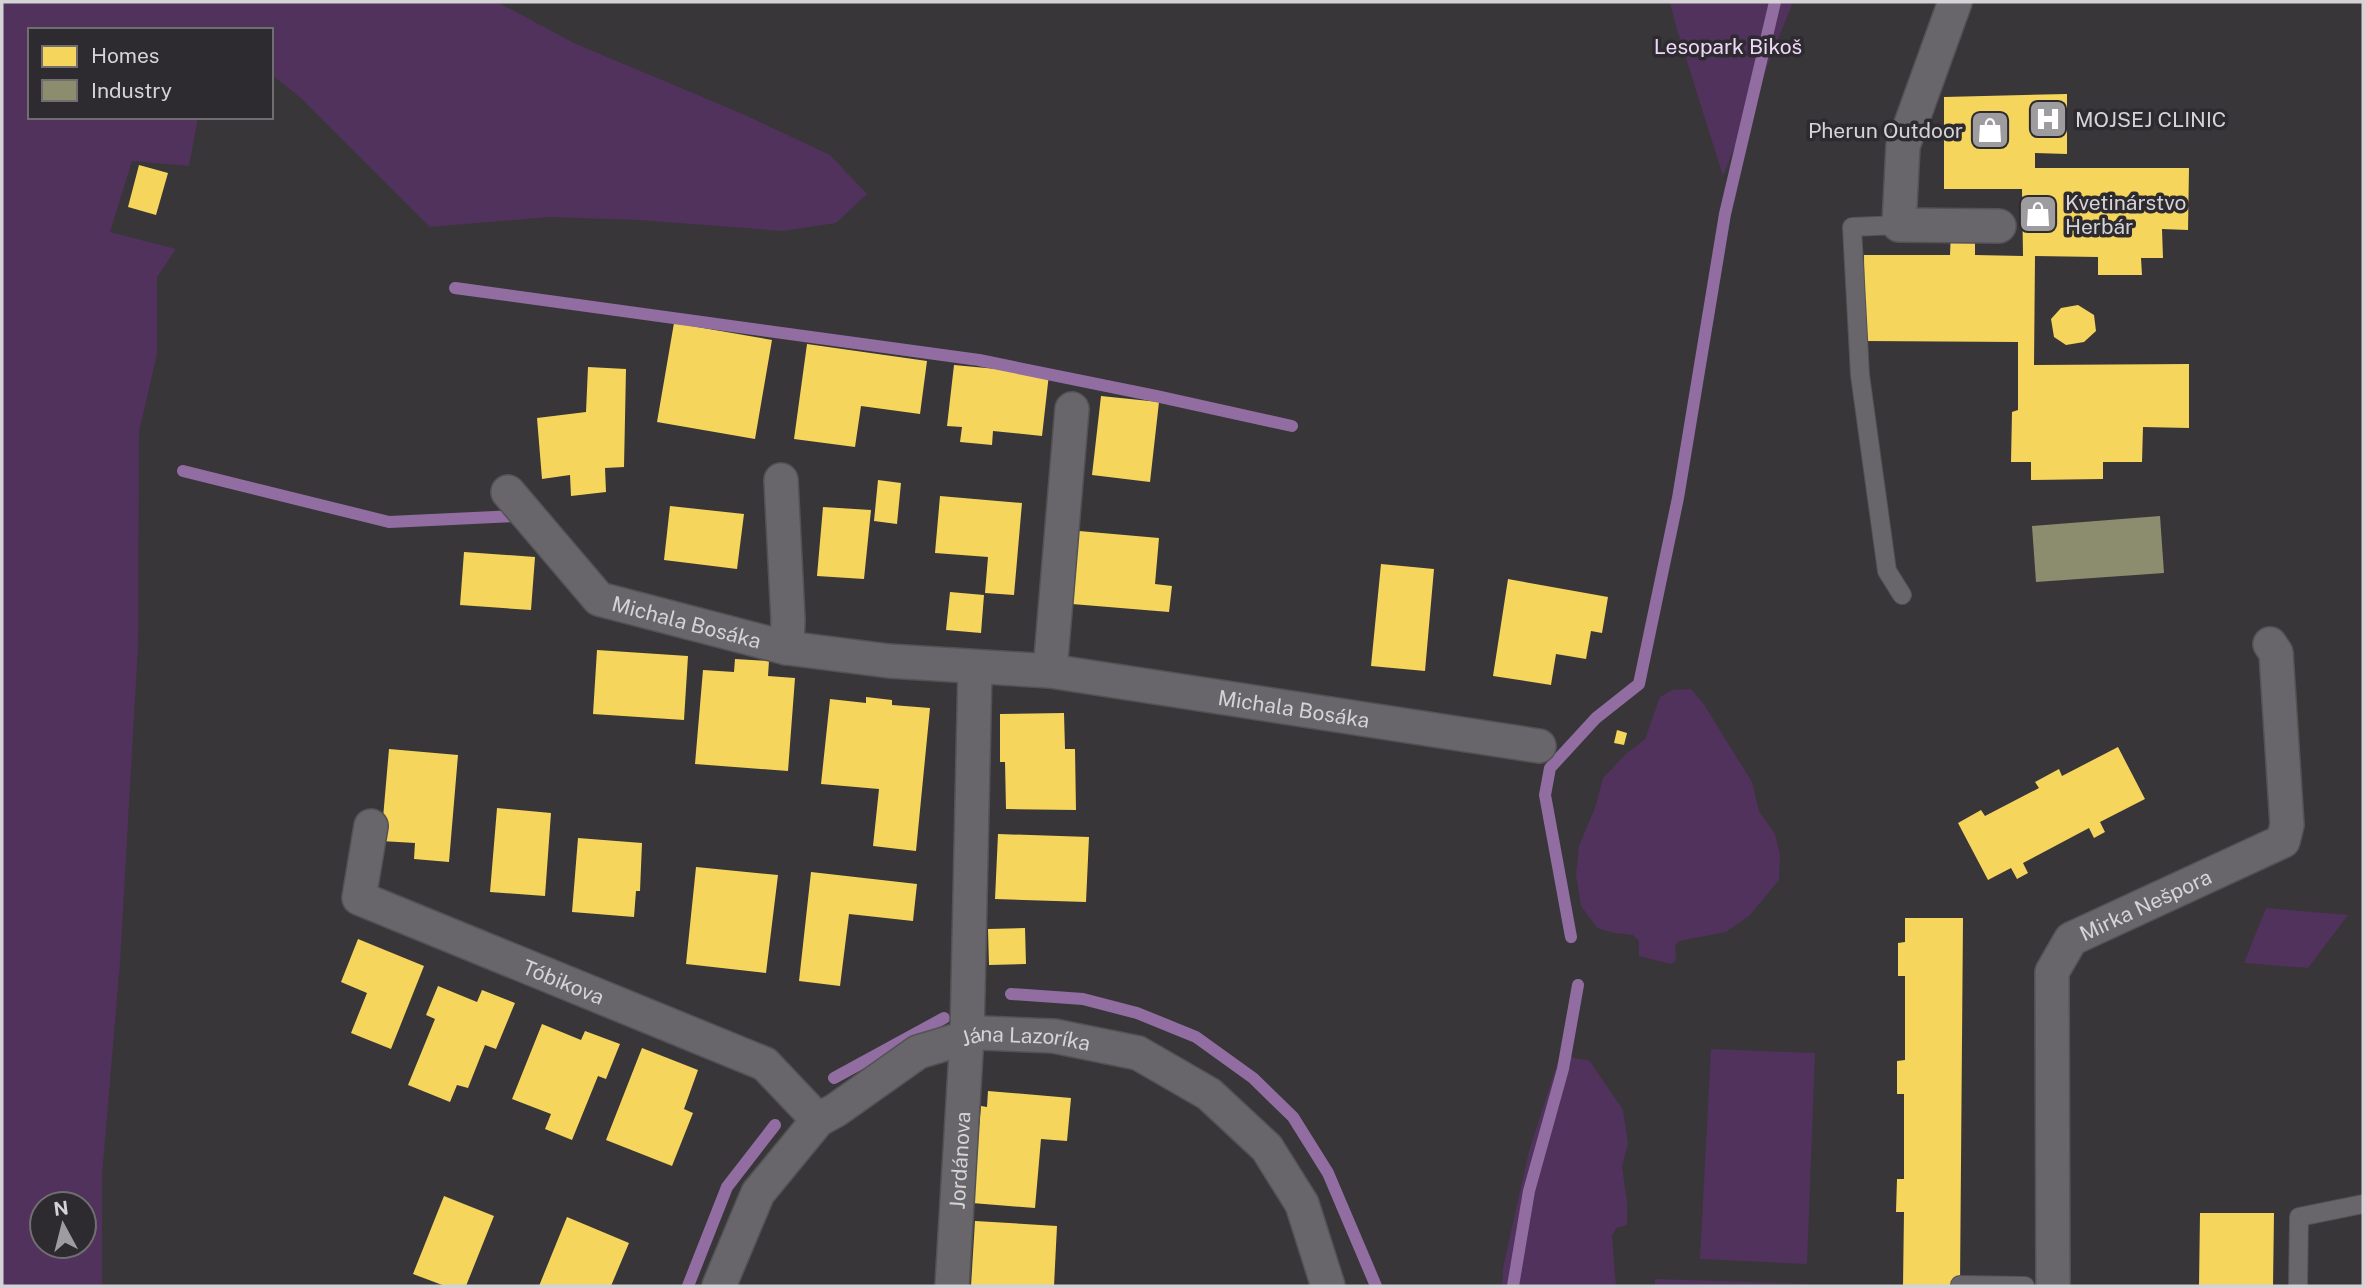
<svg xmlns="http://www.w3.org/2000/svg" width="2365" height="1288" viewBox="0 0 2365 1288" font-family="'Public Sans',sans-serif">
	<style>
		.green { fill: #50325c; fill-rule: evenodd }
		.homes { fill: #f6d55c }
		.industry { fill: #8c8c6e }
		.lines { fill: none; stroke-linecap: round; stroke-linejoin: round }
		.stream { stroke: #926da1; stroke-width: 12 }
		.service-casing { stroke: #535254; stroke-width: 20 }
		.minor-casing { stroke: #535254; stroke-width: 36 }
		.service { stroke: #68666a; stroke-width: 18 }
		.minor { stroke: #68666a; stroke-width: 33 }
		.labels { text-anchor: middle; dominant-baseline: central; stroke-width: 7; stroke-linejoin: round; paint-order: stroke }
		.park-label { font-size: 21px; fill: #eed7f7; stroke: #2e2b30 }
		.poi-label { font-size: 21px; fill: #d5d3d6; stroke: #2e2b30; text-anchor: start }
		.street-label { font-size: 21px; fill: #d5d3d6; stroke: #2e2b30 }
	</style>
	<rect width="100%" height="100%" fill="#383639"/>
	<!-- green -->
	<path class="green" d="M 2,2 L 497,2 L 574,43 L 745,115 L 830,155 L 867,194 L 836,223 L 782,231 L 639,220 L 549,217 L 430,227 L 302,99 L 271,74 L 271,30 L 30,30 L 30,117 L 198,117 L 189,166 L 132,161 L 110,232 L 176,249 L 157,277 L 157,354 L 139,432 L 138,646 L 120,963 L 102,1175 L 102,1286 L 2,1286 ZM 84,1204 L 84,1246 L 42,1246 L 42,1204 Z
		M 1670,2 L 1793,2 L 1723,176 L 1675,23 Z
		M 1691,689 L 1703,703 L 1752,782 L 1759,811 L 1775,834 L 1780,855 L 1779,880 L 1749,916 L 1726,932 L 1679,941 L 1675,946 L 1676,960 L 1671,964 L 1639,956 L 1639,941 L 1633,935 L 1614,933 L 1597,928 L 1581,906 L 1576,875 L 1579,846 L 1595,808 L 1603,778 L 1626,754 L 1645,739 L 1660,697 L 1672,690 Z
		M 2266,908 L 2348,915 L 2308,968 L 2244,963 Z
		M 1711,1049 L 1815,1053 L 1807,1264 L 1700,1259 Z
		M 1561,1052 L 1577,1059 L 1589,1060 L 1623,1110 L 1628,1143 L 1622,1166 L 1627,1203 L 1627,1225 L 1616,1228 L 1612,1236 L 1616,1286 L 1502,1286 L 1503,1268 L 1529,1151 Z
		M 1655,1279 L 1809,1284 L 1809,1286 L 1655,1286 Z"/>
	<!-- homes -->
	<path class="homes" d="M 2067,94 L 2067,154 L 2035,153 L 2035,168 L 2189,168 L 2188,230 L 2162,229 L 2163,258 L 2141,258 L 2142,275 L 2098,275 L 2098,257 L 2035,256 L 2034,365 L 2189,364 L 2189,428 L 2143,427 L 2142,462 L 2103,462 L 2103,479 L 2031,480 L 2031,462 L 2011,462 L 2012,412 L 2018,410 L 2018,342 L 1865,341 L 1864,255 L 1950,255 L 1951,230 L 1975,230 L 1975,255 L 2023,256 L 2022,189 L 1944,189 L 1944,97 Z
		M 139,165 L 168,173 L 156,215 L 128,207 Z
		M 2078,305 L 2094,315 L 2096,331 L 2084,342 L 2066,345 L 2054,337 L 2051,319 L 2061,308 Z
		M 674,323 L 772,340 L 755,439 L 657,422 Z
		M 807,344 L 927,361 L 920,414 L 861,406 L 855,447 L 794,439 Z
		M 954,365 L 1049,374 L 1042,436 L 993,431 L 992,445 L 960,442 L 962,427 L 947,426 Z
		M 588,367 L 626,369 L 624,467 L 605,468 L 606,492 L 571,496 L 570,475 L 542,479 L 537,418 L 586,412 Z
		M 1101,396 L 1159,402 L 1150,482 L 1092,475 Z
		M 878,480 L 901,483 L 897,524 L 874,521 Z
		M 940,496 L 1022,503 L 1014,595 L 985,593 L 988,557 L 935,553 Z
		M 670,506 L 744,514 L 737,569 L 664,560 Z
		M 823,507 L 871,510 L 864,579 L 817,576 Z
		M 1079,531 L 1159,538 L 1155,584 L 1172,586 L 1169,612 L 1072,604 Z
		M 464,552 L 535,557 L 531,610 L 460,605 Z
		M 1381,564 L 1434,569 L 1425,671 L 1371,666 Z
		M 1508,579 L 1608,597 L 1602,633 L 1591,631 L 1586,659 L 1556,654 L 1551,685 L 1493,676 Z
		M 950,592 L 984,595 L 981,633 L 946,630 Z
		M 597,650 L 688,656 L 684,720 L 593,714 Z
		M 735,659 L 769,661 L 768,676 L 795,678 L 788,771 L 695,764 L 703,670 L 734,672 Z
		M 866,697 L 892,700 L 892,705 L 930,708 L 916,851 L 873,846 L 879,789 L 821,784 L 830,699 L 866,703 Z
		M 1064,713 L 1065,749 L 1075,749 L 1076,810 L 1006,809 L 1005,762 L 1000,762 L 1000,714 Z
		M 1617,730 L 1627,733 L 1624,745 L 1614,743 Z
		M 2118,747 L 2145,799 L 2100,822 L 2105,832 L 2094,838 L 2089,828 L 2023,863 L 2028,873 L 2017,879 L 2011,868 L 1988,880 L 1958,823 L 1981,810 L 1985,816 L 2039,788 L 2035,782 L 2059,769 L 2062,776 Z
		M 389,749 L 458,755 L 449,862 L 414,859 L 415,843 L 381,841 Z
		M 497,808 L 551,813 L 545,896 L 490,892 Z
		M 998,834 L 1089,837 L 1086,902 L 995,899 Z
		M 578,838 L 642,843 L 640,891 L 636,891 L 634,917 L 572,912 Z
		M 696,867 L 778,875 L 766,973 L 686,964 Z
		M 811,872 L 917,884 L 913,921 L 849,914 L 840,986 L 799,981 Z
		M 1905,918 L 1963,918 L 1960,1286 L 1903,1286 L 1904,1212 L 1896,1212 L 1897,1179 L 1904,1179 L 1904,1094 L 1897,1094 L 1897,1061 L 1905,1060 L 1905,976 L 1898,976 L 1898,943 L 1905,942 Z
		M 1025,928 L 1026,964 L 989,965 L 988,929 Z
		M 358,939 L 424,966 L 391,1049 L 351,1033 L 367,993 L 341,982 Z
		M 438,986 L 477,1002 L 482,990 L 515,1003 L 496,1049 L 485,1045 L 468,1088 L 457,1085 L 450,1102 L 408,1085 L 435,1019 L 426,1015 Z
		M 542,1024 L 581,1040 L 585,1031 L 620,1044 L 606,1079 L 598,1076 L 572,1140 L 545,1129 L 551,1114 L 512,1099 Z
		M 642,1048 L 698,1070 L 684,1109 L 693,1113 L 672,1166 L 606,1140 Z
		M 988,1091 L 1071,1098 L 1067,1141 L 1041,1139 L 1035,1208 L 972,1203 L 981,1106 L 987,1107 Z
		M 444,1196 L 494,1216 L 466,1286 L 445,1286 L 413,1274 Z
		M 2200,1213 L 2274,1213 L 2273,1286 L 2199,1286 Z
		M 567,1217 L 629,1243 L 611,1286 L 539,1286 Z
		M 975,1221 L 1057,1226 L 1054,1286 L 971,1286 Z"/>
	<!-- industry -->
	<path class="industry" d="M 2160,516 L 2164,573 L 2036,582 L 2032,526 Z"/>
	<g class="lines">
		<!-- stream -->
		<path class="stream" d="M 455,288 L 979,360 L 1156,396 L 1292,426
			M 183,471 L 389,522 L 515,516
			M 1571,937 L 1545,795 L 1550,768 L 1596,718 L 1639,684 L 1678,498 L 1725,214 L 1775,2
			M 1011,994 L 1083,999 L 1137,1013 L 1196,1037 L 1253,1078 L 1293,1117 L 1328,1173 L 1376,1286
			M 834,1078 L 944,1018
			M 688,1286 L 727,1187 L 775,1125
			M 1513,1286 L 1529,1191 L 1563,1069 L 1578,985"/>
		<!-- service casing -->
		<g class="service-casing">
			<path id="service" d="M 1899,225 L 1852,227 L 1860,375 L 1887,571 L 1902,595
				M 1960,1285 L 2025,1286
				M 2298,1286 L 2299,1217 L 2363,1204"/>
		</g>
		<!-- minor casing -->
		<g class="minor-casing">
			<g id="minor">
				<path d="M 1955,2 L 1903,146 L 1899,225 L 1999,226"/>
				<path id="s1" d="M 781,480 L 788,620 L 787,648 L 889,661 L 1050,671 L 1539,746"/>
				<path id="s2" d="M 508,492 L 599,599 L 787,648"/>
				<path d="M 1050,671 L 1072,409"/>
				<path id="s3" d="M 371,826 L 359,898 L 765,1064 L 818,1120"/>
				<path id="s4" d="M 719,1286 L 758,1193 L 818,1120 L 836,1110 L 918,1052 L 981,1033 L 1054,1036 L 1138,1053 L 1209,1094 L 1267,1148 L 1302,1204 L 1328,1286"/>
				<path id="s5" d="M 952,1286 L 967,1036 L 975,668"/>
				<path id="s6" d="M 2053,1286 L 2052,972 L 2071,939 L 2283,841 L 2287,825 L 2276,653 L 2270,644"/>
			</g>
		</g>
		<!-- service -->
		<use href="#service" class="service"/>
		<!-- minor -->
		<use href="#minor" class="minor"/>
	</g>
	<!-- icons -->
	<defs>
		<g id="hospital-square" transform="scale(2.0125)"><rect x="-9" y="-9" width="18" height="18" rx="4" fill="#9e9c9f" stroke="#2e2b30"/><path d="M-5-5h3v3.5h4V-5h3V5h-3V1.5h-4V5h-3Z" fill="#fff"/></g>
		<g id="shop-square" transform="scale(2.0125)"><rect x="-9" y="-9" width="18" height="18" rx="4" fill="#9e9c9f" stroke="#2e2b30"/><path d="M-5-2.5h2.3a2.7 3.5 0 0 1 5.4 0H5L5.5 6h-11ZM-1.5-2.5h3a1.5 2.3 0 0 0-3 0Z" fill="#fff"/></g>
	</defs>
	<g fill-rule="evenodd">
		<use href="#hospital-square" x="2048" y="119"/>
		<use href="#shop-square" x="1990" y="130"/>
		<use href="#shop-square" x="2038" y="214"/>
	</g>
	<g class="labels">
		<!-- park labels -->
		<g class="park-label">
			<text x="1728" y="46">Lesopark Bikoš</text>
		</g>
		<!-- poi labels -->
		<g class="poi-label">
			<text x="2075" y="119">MOJSEJ CLINIC</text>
			<text x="1963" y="130" text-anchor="end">Pherun Outdoor</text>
			<text x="2065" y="202">Kvetinárstvo<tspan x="2065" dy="24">Herbár</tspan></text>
		</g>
		<!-- street labels -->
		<g class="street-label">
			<text stroke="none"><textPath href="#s2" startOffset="231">Michala Bosáka</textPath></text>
			<text stroke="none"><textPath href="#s1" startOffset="679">Michala Bosáka</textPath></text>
			<text stroke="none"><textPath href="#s6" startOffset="434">Mirka Nešpora</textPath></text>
			<text stroke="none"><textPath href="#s3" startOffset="294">Tóbikova</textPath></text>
			<text stroke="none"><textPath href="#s4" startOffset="427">Jána Lazoríka</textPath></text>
			<text stroke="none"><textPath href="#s5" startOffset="126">Jordánova</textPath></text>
		</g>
	</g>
	<!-- border -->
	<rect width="2365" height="1288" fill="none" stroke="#d5d3d6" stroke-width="7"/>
	<!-- legend -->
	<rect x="28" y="28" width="245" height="91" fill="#2e2b30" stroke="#716e72" stroke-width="2"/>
	<rect x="42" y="46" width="35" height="21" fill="#f6d55c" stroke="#716e72" stroke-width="2"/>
	<text x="91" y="63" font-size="21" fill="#d5d3d6">Homes</text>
	<rect x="42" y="80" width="35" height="21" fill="#8c8c6e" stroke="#716e72" stroke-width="2"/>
	<text x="91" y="98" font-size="21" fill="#d5d3d6">Industry</text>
	<!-- north arrow -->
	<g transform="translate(63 1225) rotate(353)"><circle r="33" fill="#2e2b30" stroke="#716e72" stroke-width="2"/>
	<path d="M0-5L12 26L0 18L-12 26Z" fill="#9e9c9f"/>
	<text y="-10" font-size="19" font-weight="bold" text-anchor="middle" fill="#d5d3d6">N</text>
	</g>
</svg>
